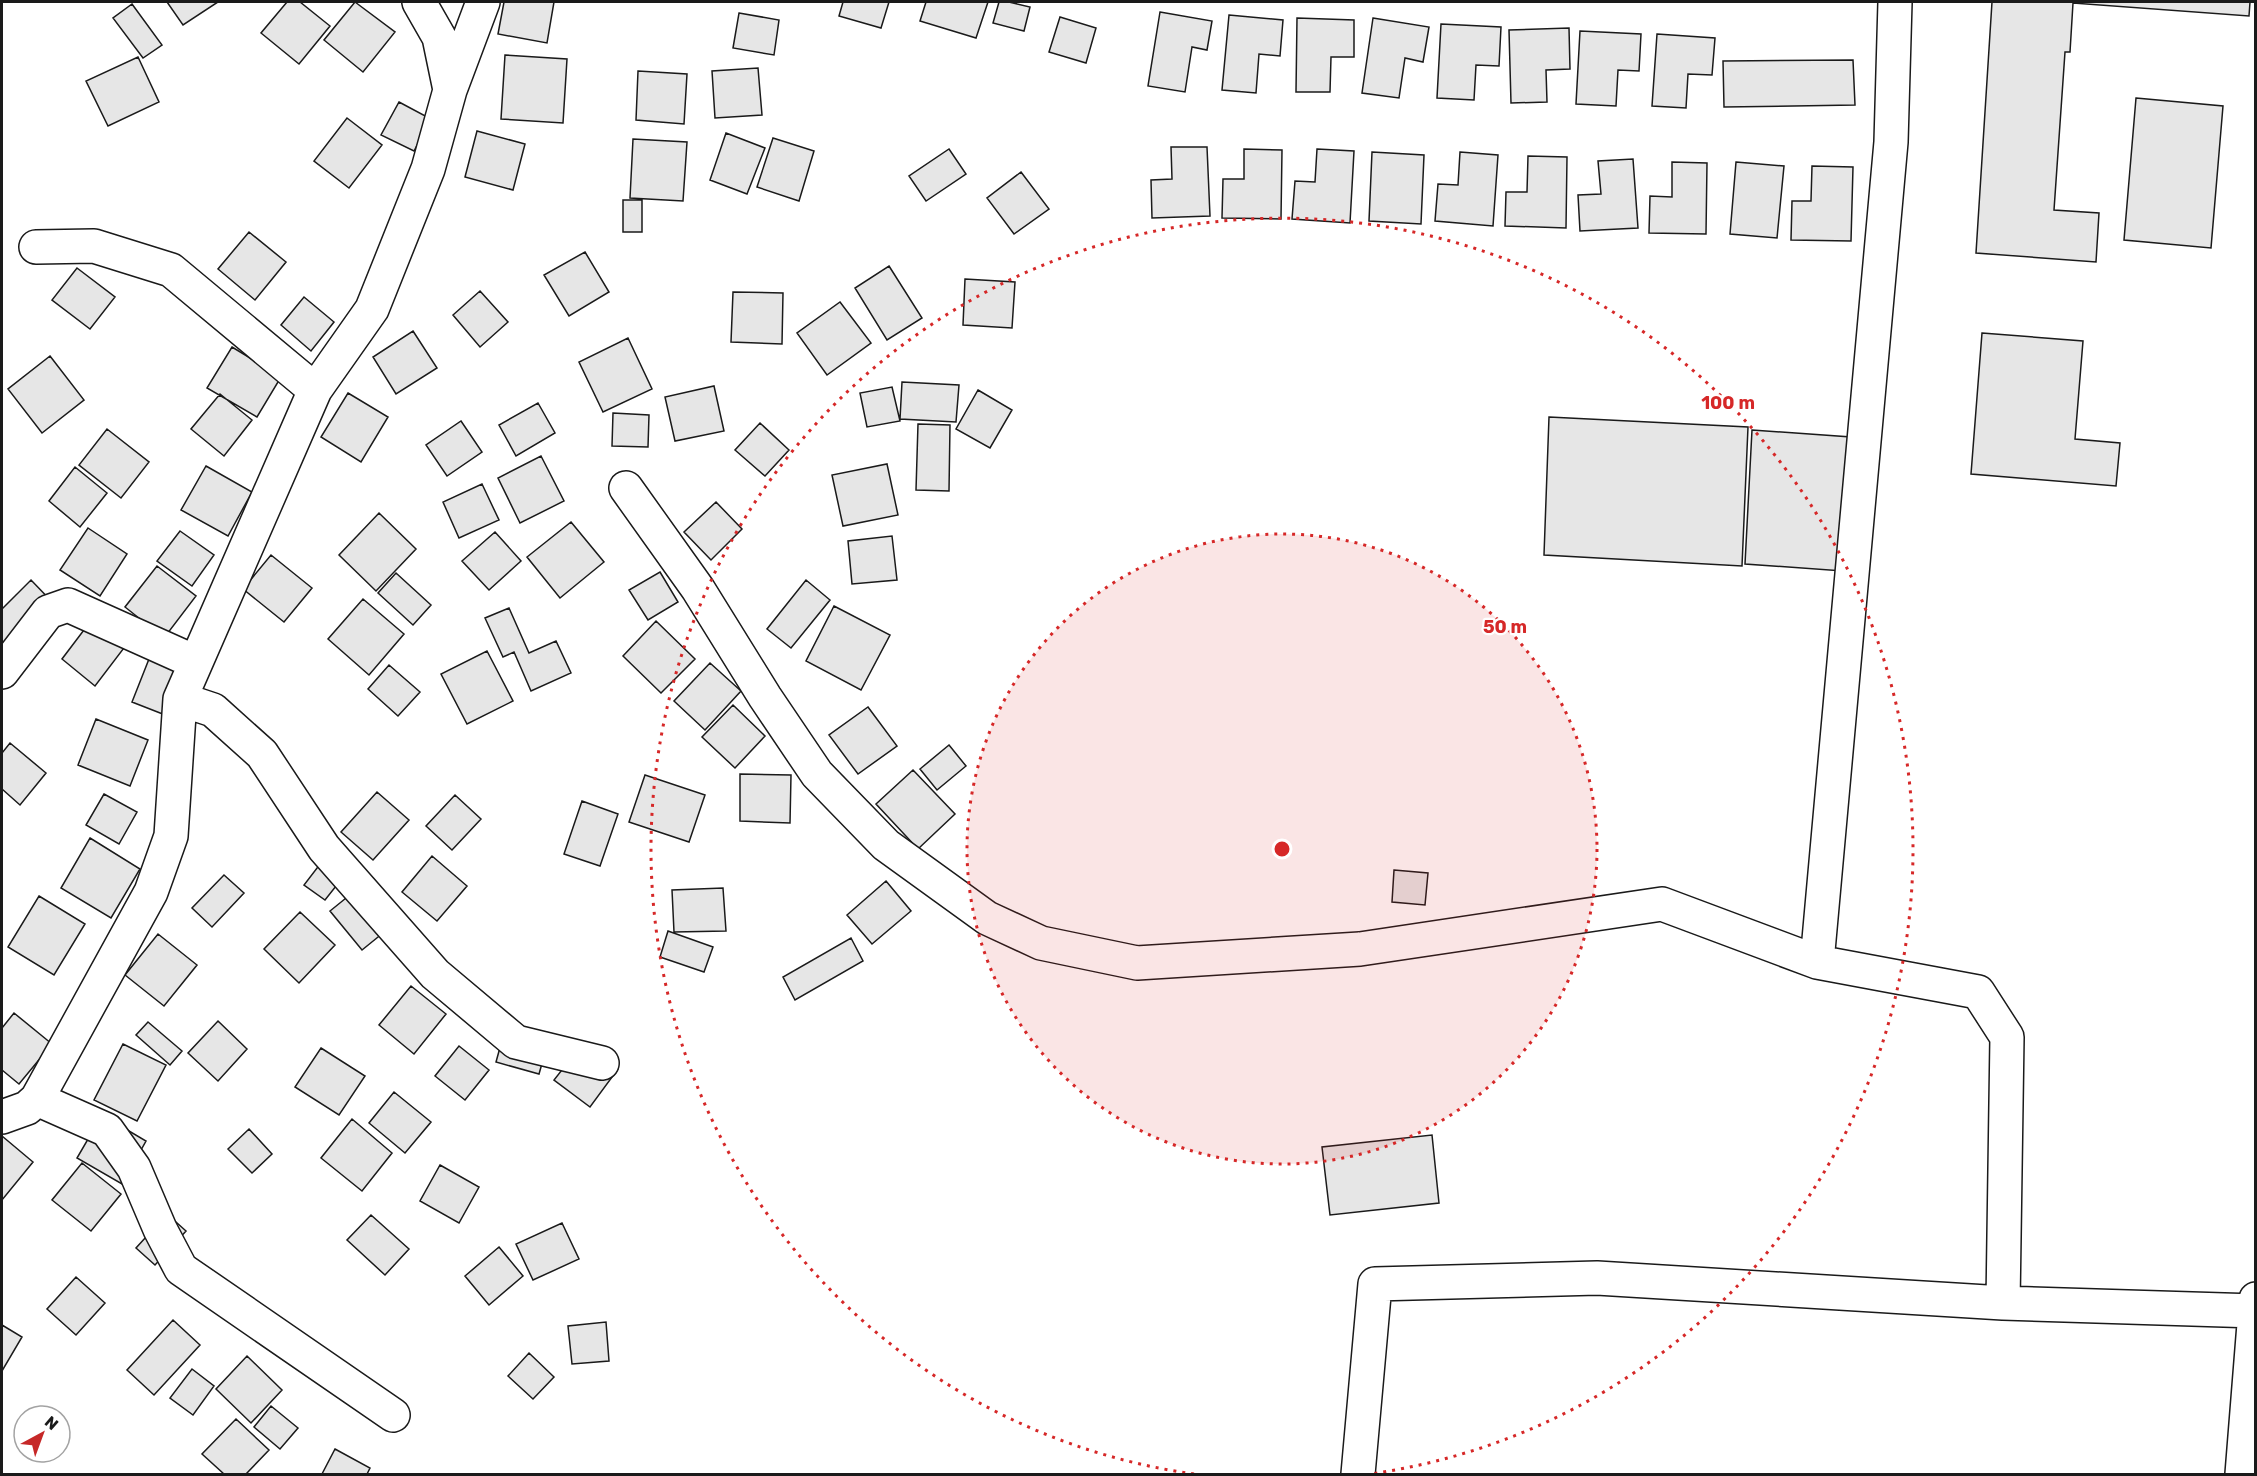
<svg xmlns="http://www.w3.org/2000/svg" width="2257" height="1476" viewBox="0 0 2257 1476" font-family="Rubik,sans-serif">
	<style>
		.building { fill: #e6e6e6; stroke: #1a1a1a; stroke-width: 1.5 }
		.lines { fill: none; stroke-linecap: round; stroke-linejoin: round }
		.street-casing { stroke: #1a1a1a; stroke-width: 36 }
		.street { stroke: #fff; stroke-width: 33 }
		.ring { fill: none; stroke: #d62828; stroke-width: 3; stroke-dasharray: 3 6 }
		.centre { fill: #d62828; stroke: #fff; stroke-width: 3 }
		.ring-label { font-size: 18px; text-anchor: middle; font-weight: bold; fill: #d62828; stroke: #fff; stroke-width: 4.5; stroke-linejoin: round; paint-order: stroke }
	</style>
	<rect width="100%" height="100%" fill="#fff"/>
	<!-- building -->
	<path class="building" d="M 167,2 L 218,2 L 183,25 Z
		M 287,2 L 300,2 L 330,26 L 299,64 L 261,33 Z
		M 355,2 L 395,32 L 363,72 L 324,40 Z
		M 504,2 L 554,2 L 547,43 L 498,34 Z
		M 843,2 L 889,2 L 881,28 L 839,16 Z
		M 926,2 L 988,2 L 976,38 L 920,21 Z
		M 999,2 L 1009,2 L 1030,7 L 1024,31 L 993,23 Z
		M 1992,2 L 2250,2 L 2249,16 L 2073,3 L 2070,52 L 2065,52 L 2054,210 L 2099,213 L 2096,262 L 1976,253 Z
		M 132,4 L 162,45 L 143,58 L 113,18 Z
		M 1160,12 L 1212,21 L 1207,50 L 1192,47 L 1185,92 L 1148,86 Z
		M 739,13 L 779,20 L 774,55 L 733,48 Z
		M 1229,15 L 1283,20 L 1280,56 L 1259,54 L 1256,93 L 1222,90 Z
		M 1060,17 L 1096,28 L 1086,63 L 1049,52 Z
		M 1297,18 L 1354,20 L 1354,57 L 1331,57 L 1330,92 L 1296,92 Z
		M 1373,18 L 1429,27 L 1423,62 L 1405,58 L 1399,98 L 1362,93 Z
		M 1441,24 L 1501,27 L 1499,66 L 1476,65 L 1474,100 L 1437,98 Z
		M 1569,28 L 1570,69 L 1546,70 L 1547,102 L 1511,103 L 1509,30 Z
		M 1580,31 L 1641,34 L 1639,71 L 1618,70 L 1616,106 L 1576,104 Z
		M 1657,34 L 1715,38 L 1712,75 L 1688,74 L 1686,108 L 1652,106 Z
		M 505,55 L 567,59 L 563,123 L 501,119 Z
		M 138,57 L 159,102 L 108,126 L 86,81 Z
		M 1853,60 L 1855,105 L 1724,107 L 1723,61 Z
		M 758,68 L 762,115 L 715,118 L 712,71 Z
		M 638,71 L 687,74 L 684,124 L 636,120 Z
		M 2136,98 L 2223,106 L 2211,248 L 2124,240 Z
		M 399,102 L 431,119 L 414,151 L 381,135 Z
		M 347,118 L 382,145 L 349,188 L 314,161 Z
		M 477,131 L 525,144 L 513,190 L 465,177 Z
		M 726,133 L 765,148 L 747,194 L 710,180 Z
		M 773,138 L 814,151 L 799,201 L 757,187 Z
		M 633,139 L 687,142 L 683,201 L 630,198 Z
		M 1171,147 L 1207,147 L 1210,216 L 1152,218 L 1151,180 L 1172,179 Z
		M 949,149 L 966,174 L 926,201 L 909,176 Z
		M 1244,149 L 1282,150 L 1281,219 L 1222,218 L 1223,179 L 1244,179 Z
		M 1317,149 L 1354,151 L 1350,223 L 1292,219 L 1295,181 L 1315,182 Z
		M 1372,152 L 1424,155 L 1421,224 L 1369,221 Z
		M 1460,152 L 1498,155 L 1493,226 L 1435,221 L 1438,184 L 1458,185 Z
		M 1528,156 L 1567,157 L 1566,228 L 1505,226 L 1506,192 L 1527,192 Z
		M 1633,159 L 1638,228 L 1580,231 L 1578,195 L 1601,194 L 1598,161 Z
		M 1672,162 L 1707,163 L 1706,234 L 1649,233 L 1650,196 L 1672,197 Z
		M 1736,162 L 1784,166 L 1777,238 L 1730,234 Z
		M 1812,166 L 1853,167 L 1851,241 L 1791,240 L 1792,201 L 1811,201 Z
		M 1021,172 L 1049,209 L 1014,234 L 987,198 Z
		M 623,200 L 642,200 L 642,232 L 623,232 Z
		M 249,232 L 286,262 L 255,300 L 218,269 Z
		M 585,252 L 609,292 L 569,316 L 544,275 Z
		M 889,266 L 922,318 L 887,340 L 855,288 Z
		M 77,268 L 115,297 L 90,329 L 52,300 Z
		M 965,279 L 1015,282 L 1012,328 L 963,325 Z
		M 480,291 L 508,322 L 480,347 L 453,315 Z
		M 733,292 L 783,293 L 782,344 L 731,342 Z
		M 304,297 L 334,322 L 311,351 L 281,325 Z
		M 840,302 L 871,343 L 827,375 L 797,333 Z
		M 413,331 L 437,368 L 396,394 L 373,357 Z
		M 1982,333 L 2083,341 L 2075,439 L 2120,443 L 2116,486 L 1971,474 Z
		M 628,338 L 652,389 L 603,412 L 579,362 Z
		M 232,347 L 281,377 L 257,417 L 207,388 Z
		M 50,356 L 84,400 L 42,433 L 8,389 Z
		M 902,382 L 959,385 L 956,422 L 900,419 Z
		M 714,386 L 724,431 L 675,441 L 665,397 Z
		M 892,387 L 900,421 L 867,427 L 860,393 Z
		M 978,390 L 1012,410 L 990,448 L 956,429 Z
		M 348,393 L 388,417 L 361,462 L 321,437 Z
		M 220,394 L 252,420 L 224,456 L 191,429 Z
		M 538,403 L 555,433 L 516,456 L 499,425 Z
		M 613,413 L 649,415 L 648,447 L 612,446 Z
		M 1549,417 L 1748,427 L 1742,566 L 1544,555 Z
		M 461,421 L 482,452 L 447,476 L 426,445 Z
		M 760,423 L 789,450 L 765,476 L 735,450 Z
		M 918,424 L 950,425 L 949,491 L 916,490 Z
		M 107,429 L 149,462 L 121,498 L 79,465 Z
		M 1752,430 L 1851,437 L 1843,571 L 1745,564 Z
		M 541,456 L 564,501 L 520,523 L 498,478 Z
		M 887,464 L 898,515 L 843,526 L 832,475 Z
		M 206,466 L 252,492 L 228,536 L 181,510 Z
		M 75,467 L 107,493 L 80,527 L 49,501 Z
		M 482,484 L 499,520 L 459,538 L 443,502 Z
		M 716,502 L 742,529 L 711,560 L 684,532 Z
		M 379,513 L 416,549 L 376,591 L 339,555 Z
		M 571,522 L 604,562 L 560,598 L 527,557 Z
		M 88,528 L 127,554 L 100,596 L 60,570 Z
		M 180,531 L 214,555 L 192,586 L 157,561 Z
		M 495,532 L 521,561 L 489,590 L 462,561 Z
		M 892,536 L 897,580 L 852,584 L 848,541 Z
		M 271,555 L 312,588 L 284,622 L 243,589 Z
		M 157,566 L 196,596 L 164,638 L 125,607 Z
		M 660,572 L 678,602 L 648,620 L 629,590 Z
		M 396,573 L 431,605 L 413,625 L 378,593 Z
		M 31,580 L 56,606 L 2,659 L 2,609 Z
		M 806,580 L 830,600 L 791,648 L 767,629 Z
		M 363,599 L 404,634 L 369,675 L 328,639 Z
		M 834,606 L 890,635 L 861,690 L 806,661 Z
		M 509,608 L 529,653 L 556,641 L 571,673 L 531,691 L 514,652 L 503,657 L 485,618 Z
		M 93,618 L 127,644 L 95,686 L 62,659 Z
		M 656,621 L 695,659 L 661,693 L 623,656 Z
		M 487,651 L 513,701 L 467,724 L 441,674 Z
		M 149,659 L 194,677 L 178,720 L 132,702 Z
		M 710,663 L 741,691 L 705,730 L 674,701 Z
		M 389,665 L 420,692 L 398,716 L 368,689 Z
		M 733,705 L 765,736 L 735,768 L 702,737 Z
		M 868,707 L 897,746 L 858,774 L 829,735 Z
		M 96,719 L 148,740 L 130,786 L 78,765 Z
		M 10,743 L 46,773 L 20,805 L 2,789 L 2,753 Z
		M 949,745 L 966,766 L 937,790 L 920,769 Z
		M 913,770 L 955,814 L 918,849 L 876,804 Z
		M 740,774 L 791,775 L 790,823 L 740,821 Z
		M 645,775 L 705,795 L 689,842 L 629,822 Z
		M 377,792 L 409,820 L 373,860 L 341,832 Z
		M 104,794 L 137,812 L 119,844 L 86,825 Z
		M 455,795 L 481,819 L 452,850 L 426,826 Z
		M 582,801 L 618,814 L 600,866 L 564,854 Z
		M 90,838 L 140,869 L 111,918 L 61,888 Z
		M 327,855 L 348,871 L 325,900 L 304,885 Z
		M 432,856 L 467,886 L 437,921 L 402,892 Z
		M 1394,870 L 1428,873 L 1425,905 L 1392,902 Z
		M 224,875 L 244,893 L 212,927 L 192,908 Z
		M 372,877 L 404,916 L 362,950 L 330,911 Z
		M 886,881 L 911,911 L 872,944 L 847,915 Z
		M 723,888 L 726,931 L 674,932 L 672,890 Z
		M 39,896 L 85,924 L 54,975 L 8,947 Z
		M 300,912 L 335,945 L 299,983 L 264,949 Z
		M 668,931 L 713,947 L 704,972 L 660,957 Z
		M 158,934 L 197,965 L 164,1006 L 125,975 Z
		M 851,938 L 863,961 L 795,1000 L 783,977 Z
		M 411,986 L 446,1014 L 414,1054 L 379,1025 Z
		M 14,1013 L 52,1044 L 19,1084 L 2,1070 L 2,1028 Z
		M 218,1021 L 247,1049 L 218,1081 L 188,1053 Z
		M 148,1022 L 182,1051 L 170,1065 L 136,1035 Z
		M 504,1033 L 547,1046 L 539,1074 L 496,1062 Z
		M 583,1043 L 618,1069 L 590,1107 L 554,1080 Z
		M 123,1044 L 166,1065 L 137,1121 L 94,1100 Z
		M 459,1046 L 489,1070 L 465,1100 L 435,1076 Z
		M 321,1048 L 365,1076 L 339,1115 L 295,1087 Z
		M 394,1092 L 431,1122 L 405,1153 L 369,1123 Z
		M 102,1115 L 146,1141 L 122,1184 L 77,1158 Z
		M 352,1119 L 392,1153 L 362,1191 L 321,1158 Z
		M 249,1129 L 272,1154 L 252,1173 L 228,1149 Z
		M 1432,1135 L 1439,1203 L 1330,1215 L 1322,1147 Z
		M 2,1136 L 33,1162 L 2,1200 Z
		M 82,1163 L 121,1194 L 91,1231 L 52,1200 Z
		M 440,1165 L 479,1187 L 459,1223 L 420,1201 Z
		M 167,1214 L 186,1231 L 155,1265 L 136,1248 Z
		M 371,1215 L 409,1249 L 385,1275 L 347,1240 Z
		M 562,1223 L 579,1259 L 533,1280 L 516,1244 Z
		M 499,1247 L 523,1276 L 489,1305 L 465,1276 Z
		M 76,1277 L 105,1303 L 76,1335 L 47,1309 Z
		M 173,1320 L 200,1345 L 154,1395 L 127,1370 Z
		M 606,1322 L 609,1361 L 572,1364 L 568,1326 Z
		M 2,1325 L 22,1337 L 2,1371 Z
		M 529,1353 L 554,1377 L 533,1399 L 508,1376 Z
		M 247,1356 L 282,1390 L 251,1423 L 216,1389 Z
		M 192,1369 L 214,1386 L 193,1415 L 170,1398 Z
		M 271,1406 L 298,1428 L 280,1449 L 254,1427 Z
		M 236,1419 L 269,1450 L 246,1474 L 224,1474 L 202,1454 Z
		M 335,1449 L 370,1468 L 367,1474 L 322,1474 Z"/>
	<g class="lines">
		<!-- street casing -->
		<g class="street-casing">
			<path id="street" d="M 450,90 L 483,2
				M 36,247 L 94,246 L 171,270 L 315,390
				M 626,488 L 698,589 L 765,697 L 817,774 L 886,845 L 987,918 L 1041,943 L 1137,963 L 1360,949 L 1662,904 L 1817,962 L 1978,992 L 2007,1037 L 2003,1303
				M 2,672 L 48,612 L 68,605 L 195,662
				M 180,699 L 213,710 L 262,754 L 324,848 L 435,974 L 516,1042 L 602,1063
				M 1817,962 L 1891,142 L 1895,2
				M 37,1099 L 107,1130 L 134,1168 L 160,1229 L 181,1269 L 393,1415
				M 2,1117 L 27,1108 L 37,1099 L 151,892 L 171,836 L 180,699 L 315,390 L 372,309 L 428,169 L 450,90 L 439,37 L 419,2
				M 1358,1474 L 1375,1284 L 1597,1278 L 2003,1303 L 2256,1311
				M 2242,1474 L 2256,1299"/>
		</g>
		<!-- street -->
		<use href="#street" class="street"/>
	</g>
	<!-- distance rings -->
	<circle cx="1282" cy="849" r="315" fill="#d62828" fill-opacity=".12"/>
	<g class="ring">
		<circle cx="1282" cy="849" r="315"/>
		<path d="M1194 1474A631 631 0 1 1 1370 1474"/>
	</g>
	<circle cx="1282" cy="849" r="9" class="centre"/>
	<g class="ring-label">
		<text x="1728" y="409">100 m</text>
		<text x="1505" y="633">50 m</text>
	</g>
	<!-- border -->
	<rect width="2257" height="1476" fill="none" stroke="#1a1a1a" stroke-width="6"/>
	<!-- north arrow -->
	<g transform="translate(42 1434) rotate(41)"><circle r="28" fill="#ffffff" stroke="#a3a3a3" stroke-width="1.5"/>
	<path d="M0-4.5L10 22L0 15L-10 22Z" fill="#c62828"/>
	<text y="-9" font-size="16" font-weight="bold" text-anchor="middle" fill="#1a1a1a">N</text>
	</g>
</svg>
